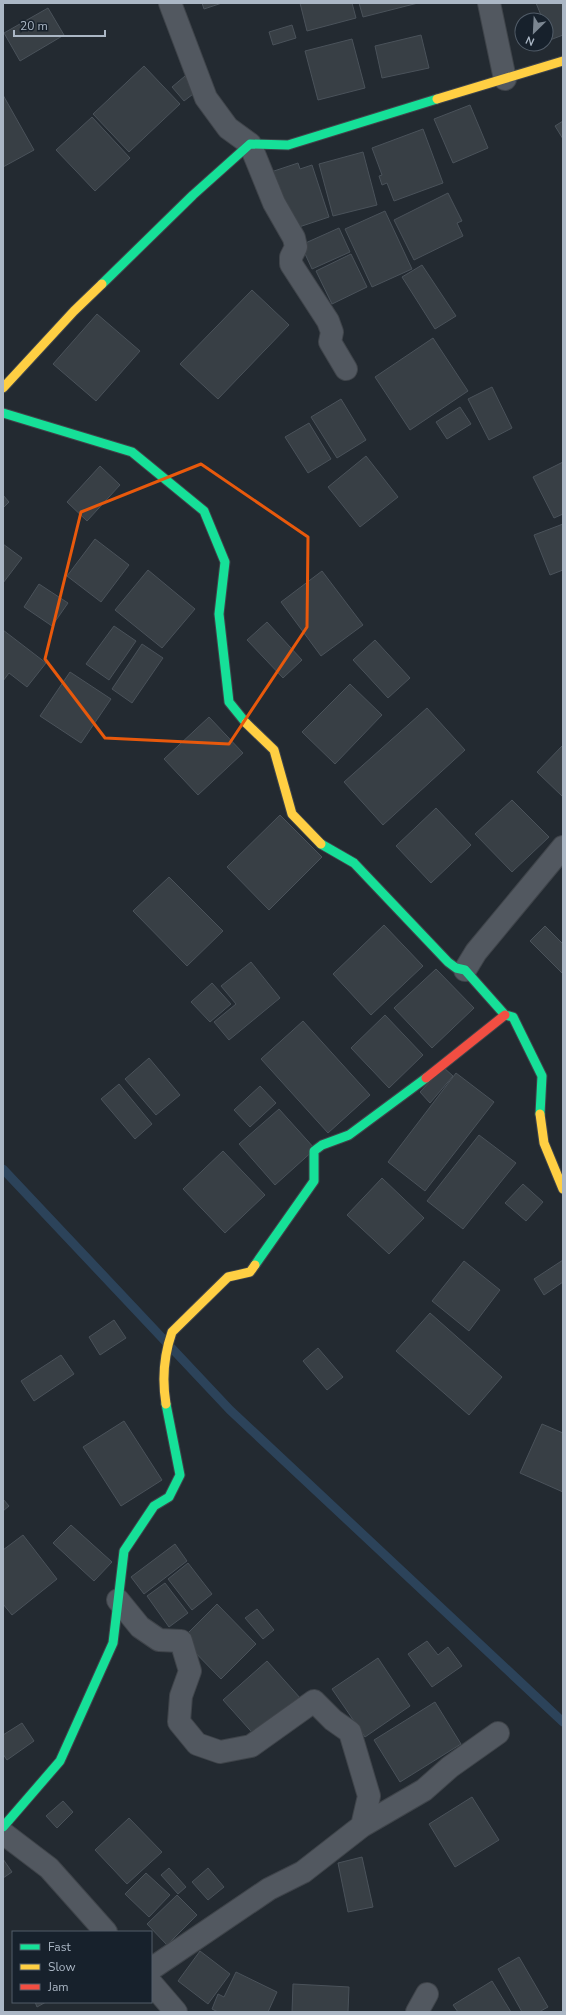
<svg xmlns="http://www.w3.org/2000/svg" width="566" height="2015" viewBox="0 0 566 2015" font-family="'Nunito Sans',sans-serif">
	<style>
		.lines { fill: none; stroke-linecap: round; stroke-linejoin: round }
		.stream { stroke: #2c435a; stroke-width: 9 }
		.building { fill: #383f45; stroke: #4a525a }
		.street-casing { stroke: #3f444a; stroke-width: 24 }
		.fast-casing { stroke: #3f444a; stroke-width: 11 }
		.slow-casing { stroke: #3f444a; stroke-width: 11 }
		.jam-casing { stroke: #3f444a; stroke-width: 11 }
		.street { stroke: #525860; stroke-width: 22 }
		.fast { stroke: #16e098; stroke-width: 9 }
		.slow { stroke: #ffcf43; stroke-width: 9 }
		.jam { stroke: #f24e42; stroke-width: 9 }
		.marked { fill: none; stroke: #e8590c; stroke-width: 3; stroke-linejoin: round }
	</style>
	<rect width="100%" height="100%" fill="#232a31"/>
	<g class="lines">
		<!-- stream -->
		<path class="stream" d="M 3,1169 L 230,1410 L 563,1722"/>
	</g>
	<!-- building -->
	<path class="building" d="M 202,3 L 222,3 L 204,9 Z
		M 300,3 L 352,3 L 356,18 L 307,31 Z
		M 359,3 L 418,3 L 363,17 Z
		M 536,3 L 563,3 L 563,35 L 550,40 L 546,29 L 546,20 L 543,20 Z
		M 48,8 L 64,35 L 20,61 L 4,33 Z
		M 292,25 L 296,38 L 273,45 L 269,32 Z
		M 421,35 L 429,68 L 382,78 L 375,46 Z
		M 352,39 L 365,88 L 318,100 L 305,51 Z
		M 144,66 L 180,104 L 129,152 L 93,114 Z
		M 185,76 L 197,91 L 184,101 L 172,87 Z
		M 3,95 L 34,150 L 3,167 Z
		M 470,105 L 488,148 L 453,163 L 434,119 Z
		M 92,117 L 130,158 L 95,191 L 56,150 Z
		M 563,121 L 563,139 L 555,126 Z
		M 423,129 L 443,183 L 394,201 L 387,183 L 382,185 L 379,176 L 382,175 L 372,148 Z
		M 363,152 L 377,205 L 333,216 L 319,164 Z
		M 298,163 L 300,169 L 312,165 L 329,217 L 290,230 L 271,172 Z
		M 448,193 L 462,221 L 457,223 L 463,236 L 414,260 L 394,220 Z
		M 385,211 L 412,269 L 372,287 L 345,229 Z
		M 339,228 L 350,252 L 312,269 L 301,245 Z
		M 351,254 L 367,287 L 332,304 L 316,271 Z
		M 422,265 L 456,316 L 435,329 L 402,277 Z
		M 252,290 L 289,325 L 218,399 L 180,364 Z
		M 97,314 L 140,351 L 96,401 L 53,364 Z
		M 433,338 L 468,391 L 410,430 L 375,377 Z
		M 492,387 L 512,428 L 489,440 L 468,399 Z
		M 341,399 L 366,440 L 337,458 L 311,417 Z
		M 460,407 L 471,424 L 447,439 L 436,422 Z
		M 309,423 L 331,459 L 308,473 L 285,437 Z
		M 366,456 L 398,497 L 360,527 L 328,487 Z
		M 563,462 L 563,514 L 554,518 L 533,477 Z
		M 100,466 L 120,485 L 87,521 L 67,502 Z
		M 3,495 L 9,502 L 3,508 Z
		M 563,524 L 563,570 L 550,575 L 534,535 Z
		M 95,539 L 129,565 L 101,602 L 67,576 Z
		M 3,544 L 22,558 L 3,583 Z
		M 148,570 L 195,609 L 162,648 L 115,610 Z
		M 322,571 L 363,625 L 321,656 L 281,602 Z
		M 39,584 L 68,603 L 52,626 L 24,607 Z
		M 267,622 L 302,660 L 283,678 L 247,640 Z
		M 114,626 L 136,641 L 109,680 L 86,664 Z
		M 3,630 L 46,663 L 27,687 L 9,673 L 3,681 Z
		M 375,640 L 410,678 L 388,698 L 353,660 Z
		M 142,644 L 163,658 L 132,703 L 112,689 Z
		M 70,672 L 111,699 L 81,743 L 40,716 Z
		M 350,684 L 382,715 L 335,764 L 302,732 Z
		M 427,708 L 465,750 L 383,825 L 344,782 Z
		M 209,717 L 243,753 L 198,795 L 164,759 Z
		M 563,745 L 563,797 L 537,772 Z
		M 512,800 L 549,837 L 512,872 L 475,834 Z
		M 436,808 L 471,845 L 431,883 L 396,846 Z
		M 280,815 L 322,857 L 269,910 L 227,867 Z
		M 169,877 L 223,931 L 187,966 L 133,911 Z
		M 384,925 L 423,966 L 371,1015 L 333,974 Z
		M 545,926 L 563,944 L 563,974 L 530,941 Z
		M 251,962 L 280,998 L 229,1040 L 214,1022 L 236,1004 L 221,986 Z
		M 436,969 L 474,1008 L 432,1048 L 394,1008 Z
		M 212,983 L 231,1004 L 210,1022 L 191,1002 Z
		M 385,1015 L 423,1055 L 389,1088 L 351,1048 Z
		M 303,1021 L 370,1095 L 328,1133 L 261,1059 Z
		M 149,1058 L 180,1095 L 156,1115 L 125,1079 Z
		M 443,1067 L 453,1076 L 430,1103 L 420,1092 Z
		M 456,1073 L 494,1102 L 425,1191 L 388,1162 Z
		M 119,1084 L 152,1124 L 135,1139 L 101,1099 Z
		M 260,1086 L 276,1103 L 250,1127 L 234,1110 Z
		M 279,1109 L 315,1149 L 275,1185 L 239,1144 Z
		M 479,1135 L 516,1163 L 463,1229 L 427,1201 Z
		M 223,1151 L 265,1195 L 225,1233 L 183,1189 Z
		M 382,1178 L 424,1218 L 389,1254 L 347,1215 Z
		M 523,1184 L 543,1202 L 526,1221 L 505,1203 Z
		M 563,1260 L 563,1282 L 544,1295 L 534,1279 Z
		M 464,1261 L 500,1290 L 469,1331 L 432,1301 Z
		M 430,1313 L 502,1377 L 469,1415 L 396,1351 Z
		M 114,1320 L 126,1338 L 100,1355 L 89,1337 Z
		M 318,1348 L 343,1377 L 327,1390 L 303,1361 Z
		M 61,1355 L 74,1374 L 34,1401 L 21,1381 Z
		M 124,1421 L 162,1480 L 121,1506 L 83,1447 Z
		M 542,1424 L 563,1433 L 563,1492 L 520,1473 Z
		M 3,1499 L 9,1506 L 3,1511 Z
		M 71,1525 L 112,1562 L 94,1581 L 53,1543 Z
		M 23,1535 L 57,1579 L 12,1615 L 3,1604 L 3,1550 Z
		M 175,1544 L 187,1561 L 144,1594 L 131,1577 Z
		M 188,1563 L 212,1594 L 192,1610 L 168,1579 Z
		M 165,1583 L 188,1613 L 169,1627 L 147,1596 Z
		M 217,1604 L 256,1644 L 221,1679 L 182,1639 Z
		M 257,1609 L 274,1630 L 263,1639 L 245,1618 Z
		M 427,1641 L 438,1655 L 448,1647 L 462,1666 L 432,1687 L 408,1654 Z
		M 378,1658 L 410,1706 L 365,1737 L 332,1689 Z
		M 267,1661 L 301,1699 L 257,1738 L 223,1700 Z
		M 435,1702 L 461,1744 L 400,1782 L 374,1740 Z
		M 22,1723 L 34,1741 L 7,1760 L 3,1754 L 3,1735 Z
		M 472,1797 L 499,1840 L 455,1867 L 429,1824 Z
		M 63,1801 L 73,1812 L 57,1828 L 46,1816 Z
		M 129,1818 L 162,1852 L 127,1884 L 95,1850 Z
		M 362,1857 L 373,1907 L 348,1912 L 338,1863 Z
		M 3,1859 L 12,1872 L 3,1878 Z
		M 169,1868 L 186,1887 L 178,1894 L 161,1875 Z
		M 208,1868 L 224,1887 L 208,1900 L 192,1882 Z
		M 146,1873 L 170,1895 L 149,1917 L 125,1894 Z
		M 177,1895 L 197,1915 L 167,1945 L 147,1924 Z
		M 200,1951 L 230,1974 L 208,2004 L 178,1981 Z
		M 519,1957 L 548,2007 L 539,2012 L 522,2012 L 498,1969 Z
		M 236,1972 L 277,1992 L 268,2012 L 218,2012 L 212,2009 L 218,1994 L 224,1997 Z
		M 492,1981 L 511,2012 L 458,2012 L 453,2005 Z
		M 293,1984 L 349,1987 L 348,2012 L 292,2012 Z
		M 35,2002 L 46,2002 L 37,2007 Z"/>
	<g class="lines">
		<!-- street casing -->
		<g class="street-casing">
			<path id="street" d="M 170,3 L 206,98 L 228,128 L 250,144 L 274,203 L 294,238 L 296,247 L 291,257 L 291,264 L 328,321 L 332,332 L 330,342 L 346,369
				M 489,3 L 505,79
				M 465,970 L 476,952 L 563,847
				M 118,1600 L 140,1627 L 159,1640 L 181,1641 L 190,1671 L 181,1696 L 179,1722 L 197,1744 L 220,1752 L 251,1746 L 314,1701 L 333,1720 L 350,1732 L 369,1796 L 362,1826
				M 3,1833 L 49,1868 L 106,1932
				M 151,1969 L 269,1889 L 303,1872 L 362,1826 L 424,1790 L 450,1767 L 498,1733
				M 151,1983 L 176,2012
				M 417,2012 L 427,1994"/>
		</g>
		<!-- fast casing -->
		<g class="fast-casing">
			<path id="fast" d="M 102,284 L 193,195 L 250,144 L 288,145 L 437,99
				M 3,413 L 132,452 L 204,511 L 225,562 L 219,614 L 229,702 L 246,723
				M 321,844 L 354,863 L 448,962 L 456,968 L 465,970 L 505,1015 L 513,1017 L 542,1076 L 540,1114
				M 255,1265 L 314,1181 L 314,1151 L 322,1145 L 349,1135 L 426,1078
				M 3,1827 L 60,1761 L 113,1643 L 124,1551 L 154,1506 L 169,1497 L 180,1475 L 166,1404"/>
		</g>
		<!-- slow casing -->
		<g class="slow-casing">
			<path id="slow" d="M 437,99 L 563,61
				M 3,388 L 74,311 L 102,284
				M 246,723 L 274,750 L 292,814 L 321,844
				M 540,1114 L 544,1143 L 563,1189
				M 166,1404 C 162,1380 164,1355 172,1332 L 228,1277 L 250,1272 L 255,1265"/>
		</g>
		<!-- jam casing -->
		<g class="jam-casing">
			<path id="jam" d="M 426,1078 L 505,1015"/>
		</g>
		<!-- street -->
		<use href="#street" class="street"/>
		<!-- fast -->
		<use href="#fast" class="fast"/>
		<!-- slow -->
		<use href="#slow" class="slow"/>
		<!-- jam -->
		<use href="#jam" class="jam"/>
	</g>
	<!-- marked area -->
	<path class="marked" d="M 201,464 L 308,537 L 307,627 L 229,744 L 105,738 L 45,659 L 81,512 Z"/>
	<!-- border -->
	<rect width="566" height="2015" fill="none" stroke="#abb7c5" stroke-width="8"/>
	<!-- legend -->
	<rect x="12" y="1931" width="140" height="72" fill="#17212c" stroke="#525d69"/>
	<rect x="20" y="1944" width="20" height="6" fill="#16e098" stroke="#525d69"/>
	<text x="48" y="1951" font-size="12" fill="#abb7c5">Fast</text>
	<rect x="20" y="1964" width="20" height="6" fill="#ffcf43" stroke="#525d69"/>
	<text x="48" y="1971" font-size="12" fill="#abb7c5">Slow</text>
	<rect x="20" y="1984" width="20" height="6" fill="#f24e42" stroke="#525d69"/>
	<text x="48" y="1991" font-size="12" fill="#abb7c5">Jam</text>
	<!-- north arrow -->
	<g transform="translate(534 32) rotate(204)"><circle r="19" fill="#17212c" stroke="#525d69"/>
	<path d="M0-3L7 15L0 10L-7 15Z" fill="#7b8691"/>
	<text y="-6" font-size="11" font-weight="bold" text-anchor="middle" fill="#abb7c5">N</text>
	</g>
	<!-- scale -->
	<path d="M14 30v6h91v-6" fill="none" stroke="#abb7c5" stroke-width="2"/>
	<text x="20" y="30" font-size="12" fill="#abb7c5" stroke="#17212c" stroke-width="3" paint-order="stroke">20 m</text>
</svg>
